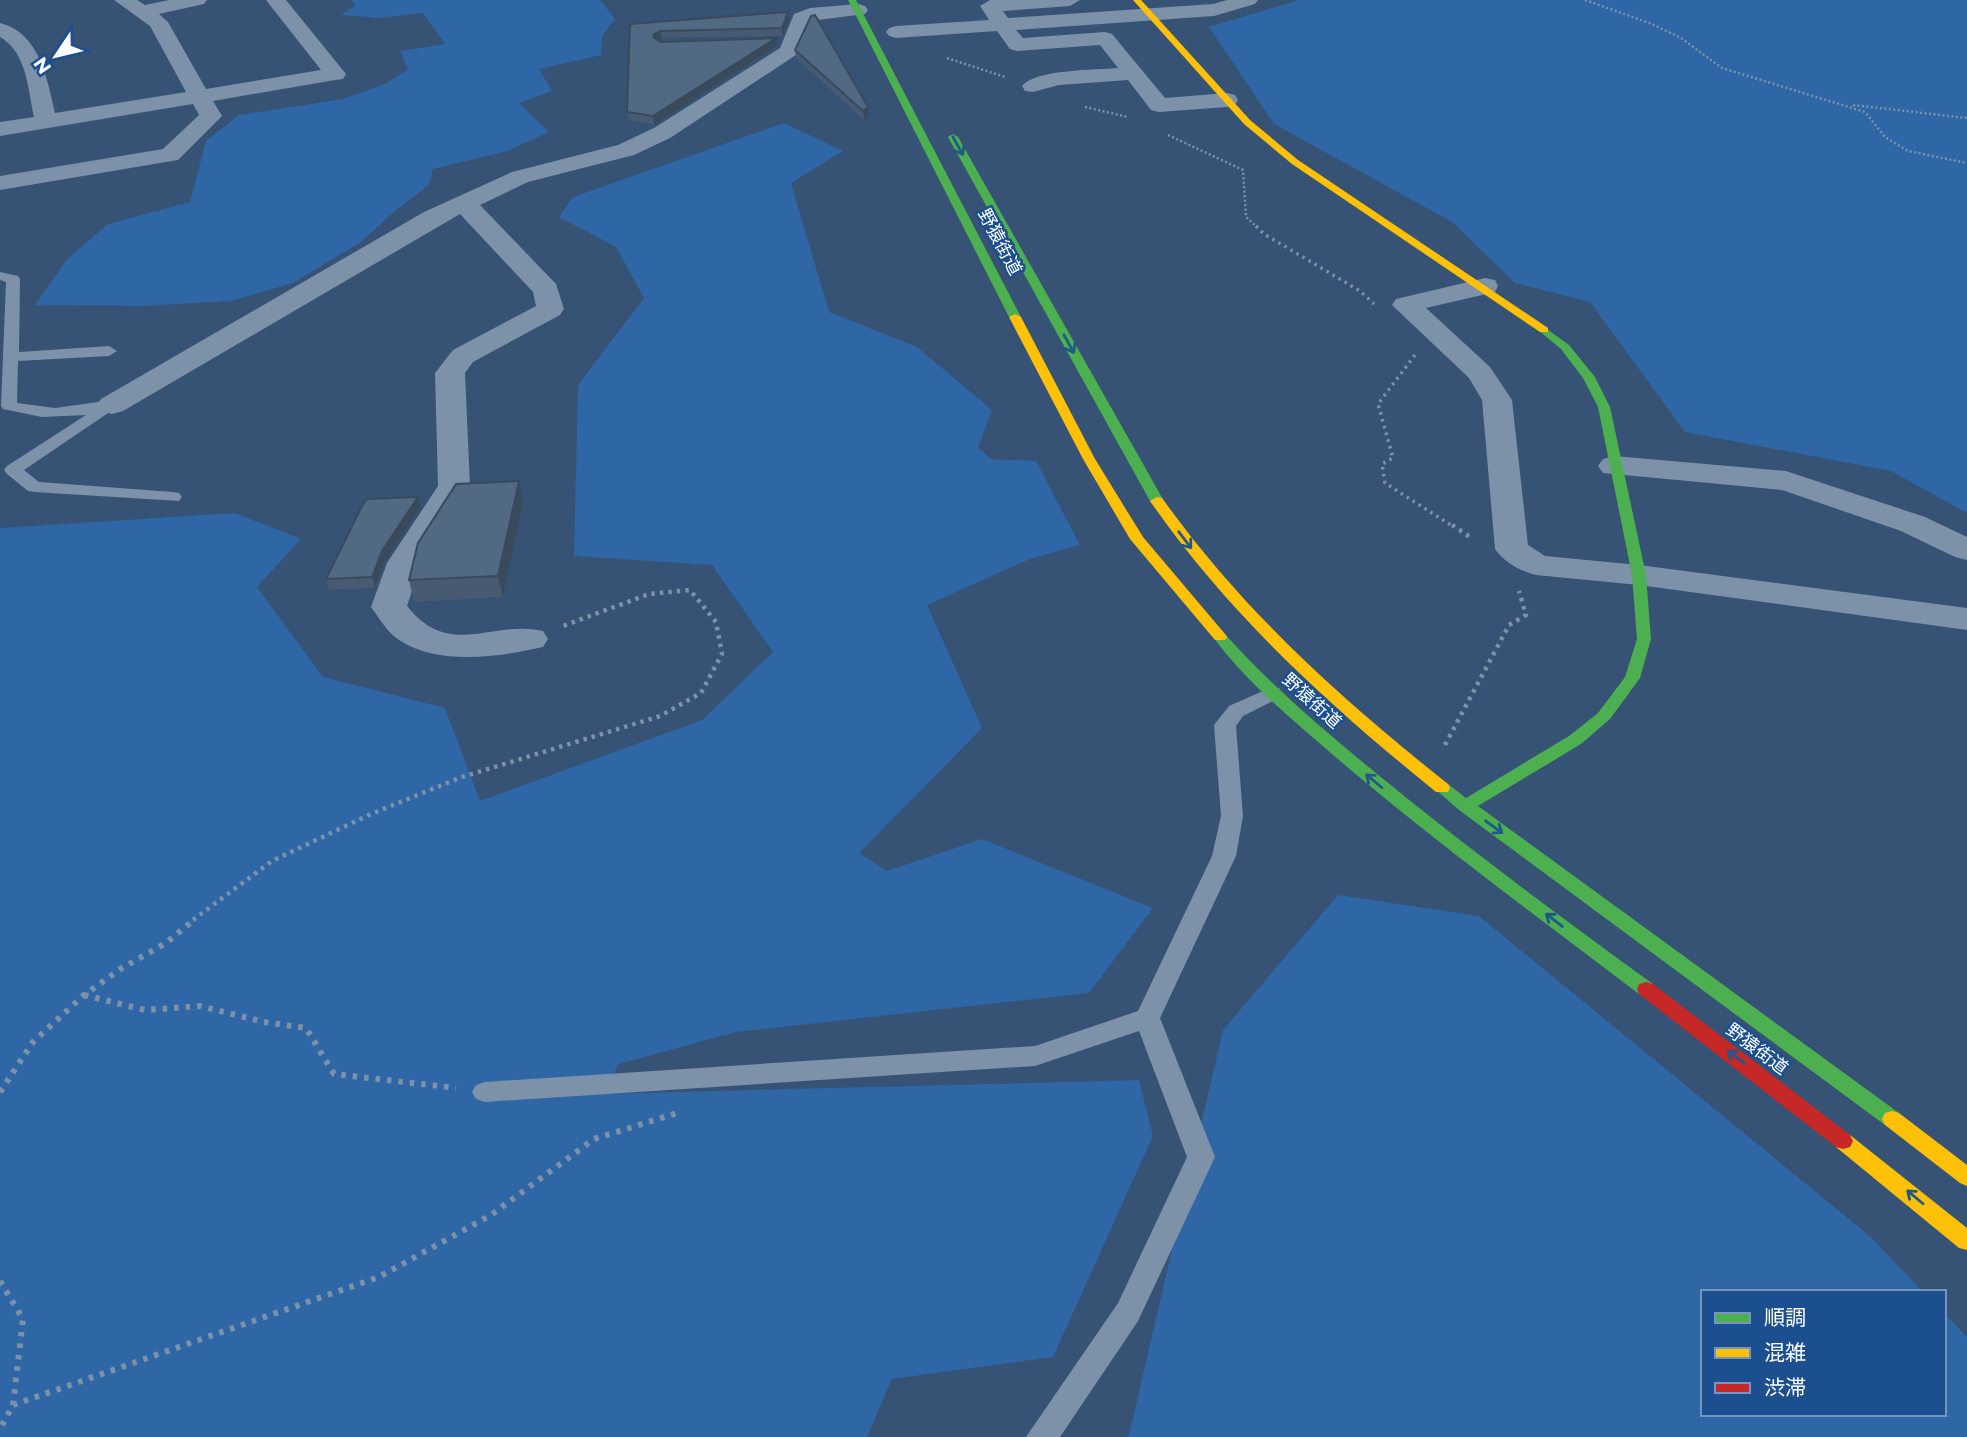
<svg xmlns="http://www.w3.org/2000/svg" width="1967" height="1437" viewBox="0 0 1967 1437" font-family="Montserrat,'Noto Sans JP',sans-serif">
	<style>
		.green { fill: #2f66a5 }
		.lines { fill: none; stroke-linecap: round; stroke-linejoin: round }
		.path-far3 { stroke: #7d92a8; stroke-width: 2.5; stroke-dasharray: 2 2.5; stroke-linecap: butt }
		.path-far2 { stroke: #7d92a8; stroke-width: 3.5; stroke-dasharray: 2.5 4.5; stroke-linecap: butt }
		.path-far1 { stroke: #7d92a8; stroke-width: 4.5; stroke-dasharray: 3.5 5; stroke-linecap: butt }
		.path { stroke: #7d92a8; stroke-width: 6; stroke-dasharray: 4.5 7; stroke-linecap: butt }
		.lane { fill: #7d92a8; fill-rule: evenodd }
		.street { fill: #7d92a8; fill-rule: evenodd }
		.fast { fill: #4caf50; fill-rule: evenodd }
		.slow { fill: #ffc107; fill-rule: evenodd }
		.jam { fill: #c62828; fill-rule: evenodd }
		.wall { fill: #475a72 }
		.shaded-wall { fill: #394a5c }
		.building { fill: #526984; stroke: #394a5c; stroke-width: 2 }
		.oneway { stroke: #205989 }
		.labels { text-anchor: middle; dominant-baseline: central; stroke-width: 5; stroke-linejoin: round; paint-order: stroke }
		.street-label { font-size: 18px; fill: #fff; stroke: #1b4f8f }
	</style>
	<rect width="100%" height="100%" fill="#365274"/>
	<!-- green -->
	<path class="green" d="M 352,0 L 600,0 L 615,19 L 602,36 L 601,55 L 539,69 L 552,91 L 519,103 L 549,132 L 507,151 L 433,169 L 429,185 L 396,210 L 361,242 L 293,283 L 231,301 L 141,306 L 35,305 L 68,258 L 108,224 L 190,202 L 206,141 L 239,115 L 343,99 L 385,84 L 408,69 L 400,51 L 445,44 L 423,13 L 379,18 L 341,15 L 355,6 Z
		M 1299,0 L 1967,0 L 1967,513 L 1891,471 L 1685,432 L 1590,302 L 1515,283 L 1452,222 L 1274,124 L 1209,27 Z
		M 784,123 L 843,151 L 791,183 L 829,312 L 917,347 L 992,410 L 978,448 L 991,459 L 1036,461 L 1080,545 L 1030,559 L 927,605 L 982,728 L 859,853 L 887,871 L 982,839 L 1153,908 L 1089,993 L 736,1032 L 619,1064 L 602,1094 L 1139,1080 L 1153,1136 L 1053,1357 L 892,1379 L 867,1437 L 0,1437 L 0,528 L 235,513 L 301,539 L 257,587 L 323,677 L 445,708 L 480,801 L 702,720 L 773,652 L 712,565 L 574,556 L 578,385 L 644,298 L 616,247 L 559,217 L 573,197 Z
		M 1338,895 L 1479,916 L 1872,1238 L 1923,1292 L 1703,1292 L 1703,1414 L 1944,1414 L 1944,1313 L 1967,1337 L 1967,1437 L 1126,1437 L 1129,1435 L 1223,1030 Z"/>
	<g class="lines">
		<!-- path-far3 -->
		<path class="path-far3" d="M 1585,0 L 1652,24 L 1681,38 L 1722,68 L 1865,112 L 1885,137 L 1908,151 L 1967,163
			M 947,58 L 1005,77
			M 1853,105 L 1967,118
			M 1085,107 L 1128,117
			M 1168,135 L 1243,170 L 1246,217 L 1258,228"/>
		<!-- path-far2 -->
		<path class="path-far2" d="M 1256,226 L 1264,234 L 1360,291 L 1374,304
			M 1415,355 L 1378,404 L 1393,458 L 1382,464 L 1385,483 L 1454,527"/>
		<!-- path-far1 -->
		<path class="path-far1" d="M 1452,525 L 1473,539
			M 1445,745 L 1509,625 L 1526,615 L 1519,591
			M 193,920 L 272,861 L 371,814 L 462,777 L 660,716 L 701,693 L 722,654 L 716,622 L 690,590 L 649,594 L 563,626"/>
		<!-- path -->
		<path class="path" d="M 84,995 L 145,1010 L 200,1006 L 264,1022 L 306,1028 L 334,1074 L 456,1088
			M 0,1092 L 33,1042 L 84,995 L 122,968 L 166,943 L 195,919
			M 0,1281 L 23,1319 L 13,1405 L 0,1429
			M 13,1405 L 379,1277 L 491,1215 L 594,1139 L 677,1113"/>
		<!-- lane -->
		<path class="lane" d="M 0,272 L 18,276 L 20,279 L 19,352 L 109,346 L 117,351 L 109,356 L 18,361 L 17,403 L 55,408 L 112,400 L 120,405 L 24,470 L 39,482 L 173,492 L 179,493 L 182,497 L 179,501 L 34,492 L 28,491 L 7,474 L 4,470 L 7,466 L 86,415 L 42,417 L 3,409 L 1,406 L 6,282 L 0,280 Z
			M 1272,687 L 1279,688 L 1282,693 L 1279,698 L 1243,716 L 1236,726 L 1243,816 L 1236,856 L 1160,1018 L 1215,1157 L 1138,1321 L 1060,1437 L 1026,1437 L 1118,1303 L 1187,1157 L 1139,1031 L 1035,1066 L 485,1102 L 476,1099 L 472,1092 L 476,1085 L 485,1082 L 1035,1046 L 1138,1011 L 1212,856 L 1221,816 L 1214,725 L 1229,706 Z"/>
		<!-- street -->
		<path class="street" d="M 114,0 L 137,0 L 145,5 L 169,0 L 207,0 L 204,4 L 159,14 L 168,22 L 206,89 L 321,70 L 266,0 L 286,0 L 346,74 L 343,79 L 335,80 L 213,101 L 222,116 L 178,160 L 0,190 L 0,176 L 163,149 L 199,115 L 193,104 L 0,136 L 0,122 L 34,117 C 28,90 27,52 0,37 L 0,23 C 40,33 47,79 55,113 L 186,92 L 150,26 Z
			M 990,0 L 1080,0 L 1070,6 L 1003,11 L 1008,18 L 1213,4 L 1227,0 L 1258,0 L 1255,4 L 1214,16 L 1016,30 L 1023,38 L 1105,32 L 1112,34 L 1165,98 L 1227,93 L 1235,95 L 1238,100 L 1235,105 L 1227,107 L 1159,112 L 1151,110 L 1128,80 L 1059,85 L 1033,92 L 1025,91 L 1022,86 C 1035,69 1097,70 1118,68 L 1100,45 L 1017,51 L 1010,49 L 997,31 L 896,38 L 889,36 L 886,32 L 889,28 L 896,26 L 989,20 L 980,6 Z
			M 858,4 L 865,6 L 868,10 L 865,14 L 810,21 L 796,55 L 670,138 L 634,155 L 528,182 L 480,205 L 556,284 L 564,309 L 560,315 L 473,362 L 465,373 L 470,486 L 421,563 L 407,606 C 450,660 492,619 543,631 L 548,639 L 543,647 C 500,657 438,666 399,640 C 388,633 379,618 371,607 L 387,563 L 438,486 L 435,373 L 453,350 L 536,306 L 533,292 L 460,214 L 123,411 L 112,414 L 101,411 L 97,405 L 101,399 L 424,212 L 512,172 L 618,145 L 654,128 L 780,48 L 794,14 L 810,8 Z
			M 1485,278 L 1495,280 L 1498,286 L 1495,292 L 1426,308 L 1490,367 L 1512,400 L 1528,545 L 1545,556 L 1639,565 L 1967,608 L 1967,630 L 1639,585 L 1536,575 C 1520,571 1504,562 1495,549 L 1482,400 L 1469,378 L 1392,305 L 1396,299 Z
			M 1614,456 L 1786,471 L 1925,517 L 1967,537 L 1967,560 L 1955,557 L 1901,531 L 1782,490 L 1603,473 L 1598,466 L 1603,459 Z"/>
		<!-- fast -->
		<path class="fast" d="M 848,0 L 856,0 L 1021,317 L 1019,319 L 1009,317 Z
			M 953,134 L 958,137 L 1164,501 L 1162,504 L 1152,504 L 1150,501 L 948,137 Z
			M 1544,327 L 1569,345 L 1595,377 L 1610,407 L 1646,575 L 1651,639 L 1640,678 L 1610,719 L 1581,744 L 1478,806 L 1899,1113 L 1902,1119 L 1899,1125 L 1892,1127 L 1885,1125 L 1459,810 L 1434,788 L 1436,784 L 1448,784 L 1466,798 L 1569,736 L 1598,713 L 1625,677 L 1637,639 L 1632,575 L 1598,407 L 1583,378 L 1561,349 L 1538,330 Z
			M 1220,633 L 1225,634 C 1272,687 1327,733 1382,778 C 1470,850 1561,917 1653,984 L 1655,989 L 1653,994 L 1646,996 L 1639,994 C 1540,919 1441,846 1346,766 C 1300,726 1249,686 1213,637 Z"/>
		<!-- slow -->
		<path class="slow" d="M 1133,0 L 1141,0 L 1250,120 L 1298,160 L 1548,328 L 1548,332 L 1540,332 L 1292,164 L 1244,124 Z
			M 1015,314 L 1021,317 L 1095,459 L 1143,537 L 1225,634 L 1227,637 L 1225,640 L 1215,640 L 1130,539 L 1083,459 L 1009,317 Z
			M 1157,497 L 1162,498 C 1243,611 1340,698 1448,784 L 1450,788 L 1448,792 L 1436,792 C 1329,705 1229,615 1150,501 Z
			M 1892,1111 L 1899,1113 L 1967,1165 L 1967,1186 L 1960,1183 L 1885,1125 L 1882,1119 L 1885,1113 Z
			M 1843,1133 L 1850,1135 L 1967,1228 L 1967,1250 L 1959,1248 L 1836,1147 L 1833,1141 L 1836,1135 Z"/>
		<!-- jam -->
		<path class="jam" d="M 1646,982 L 1653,984 L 1850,1135 L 1853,1141 L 1850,1147 L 1843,1149 L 1836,1147 L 1639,994 L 1637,989 L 1639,984 Z"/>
	</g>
	<!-- wall -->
	<path class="wall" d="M 789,20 L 782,36 L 662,38 L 658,40 L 661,42 L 777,46 L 654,125 L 628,120 L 627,112 L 630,24 Z
		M 795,50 L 869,116 L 864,120 L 796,58 Z
		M 523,502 L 503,597 L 414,602 L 409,580 Z
		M 421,507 L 385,562 L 375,588 L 329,590 L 326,579 Z"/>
	<!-- shaded-wall -->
	<path class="shaded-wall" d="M 788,12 L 789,20 L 782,36 L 782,28 Z
		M 661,31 L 662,38 L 655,42 L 653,37 L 654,34 Z
		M 776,38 L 777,46 L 654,125 L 653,116 Z
		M 868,107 L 869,116 L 864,120 L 863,111 Z
		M 519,481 L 523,502 L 503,597 L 498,576 Z
		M 418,497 L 421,507 L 385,562 L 375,588 L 372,577 L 382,551 Z"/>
	<!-- building -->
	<path class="building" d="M 788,12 L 782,28 L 661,31 L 654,34 L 653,37 L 661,42 L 776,38 L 653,116 L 627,112 L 630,24 Z
		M 815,15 L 868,107 L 863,111 L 795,50 L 811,16 Z
		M 519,481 L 498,576 L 409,580 L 418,543 L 456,484 Z
		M 418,497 L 382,551 L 372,577 L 326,579 L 362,506 L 367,499 Z"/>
	<!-- one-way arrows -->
	<defs><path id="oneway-shaft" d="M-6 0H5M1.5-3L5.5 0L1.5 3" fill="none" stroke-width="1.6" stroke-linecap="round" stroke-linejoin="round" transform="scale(1.75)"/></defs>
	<g class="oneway">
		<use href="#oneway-shaft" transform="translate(958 146) rotate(61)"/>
		<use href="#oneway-shaft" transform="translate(1069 344) rotate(61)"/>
		<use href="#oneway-shaft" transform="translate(1185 540) rotate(53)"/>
		<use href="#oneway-shaft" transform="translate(1374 781) rotate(-140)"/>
		<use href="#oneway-shaft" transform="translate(1494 827) rotate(36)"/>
		<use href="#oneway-shaft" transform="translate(1554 920) rotate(-143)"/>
		<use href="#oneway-shaft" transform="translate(1736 1057) rotate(-143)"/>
		<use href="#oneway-shaft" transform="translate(1915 1197) rotate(-140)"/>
	</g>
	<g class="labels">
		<!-- street labels -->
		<g class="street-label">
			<text transform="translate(1000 242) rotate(62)">野猿街道</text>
			<text transform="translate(1312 701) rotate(42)">野猿街道</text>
			<text transform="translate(1757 1049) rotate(37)">野猿街道</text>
		</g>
	</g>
	<!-- legend -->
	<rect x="1701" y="1290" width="245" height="126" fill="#1b4f8f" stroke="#7695bc" stroke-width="2"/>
	<rect x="1715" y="1313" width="35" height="10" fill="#4caf50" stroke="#7695bc" stroke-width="2"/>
	<text x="1764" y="1325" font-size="21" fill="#ffffff">順調</text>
	<rect x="1715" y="1348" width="35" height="10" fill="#ffc107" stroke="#7695bc" stroke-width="2"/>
	<text x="1764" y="1360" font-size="21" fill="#ffffff">混雑</text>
	<rect x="1715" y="1383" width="35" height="10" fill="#c62828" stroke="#7695bc" stroke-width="2"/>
	<text x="1764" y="1395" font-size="21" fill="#ffffff">渋滞</text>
	<!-- north arrow -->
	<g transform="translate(56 56) rotate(235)" stroke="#1b4f8f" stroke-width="5" paint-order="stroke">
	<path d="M0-5L12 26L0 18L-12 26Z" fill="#ffffff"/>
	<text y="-10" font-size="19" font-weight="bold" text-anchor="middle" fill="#ffffff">N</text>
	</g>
</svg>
